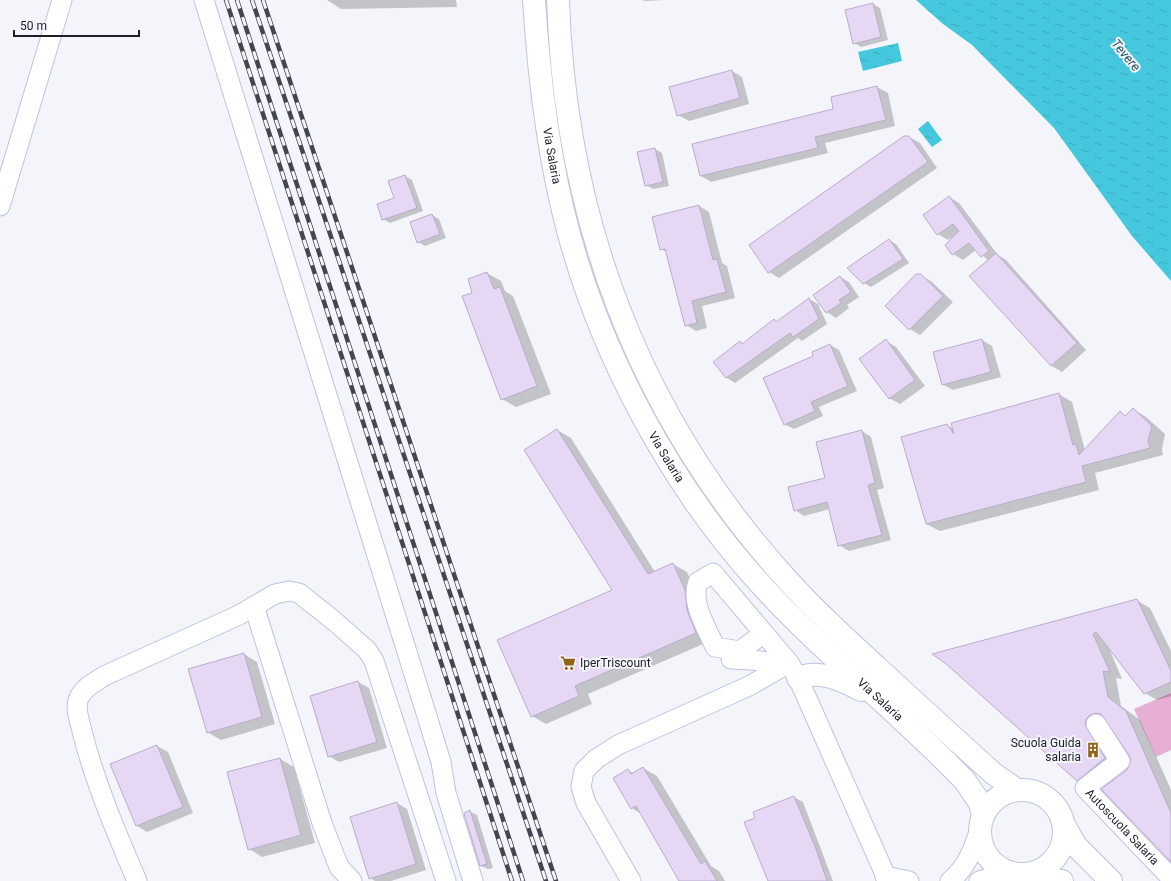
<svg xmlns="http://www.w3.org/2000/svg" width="1171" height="881" viewBox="0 0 1171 881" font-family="Roboto,sans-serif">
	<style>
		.pitch { fill: #e6afd3 }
		.water { fill: url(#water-ripples) }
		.shadow { fill: #0003 }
		.building { fill: #e6d7f5; stroke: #bbacca }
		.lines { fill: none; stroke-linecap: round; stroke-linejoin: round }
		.minor-casing { stroke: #bcc3e2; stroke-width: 21 }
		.major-casing { stroke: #bcc3e2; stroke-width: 24 }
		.minor { stroke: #fff; stroke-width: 19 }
		.major { stroke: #fff; stroke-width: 22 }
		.rail-casing { stroke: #434550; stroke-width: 4.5 }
		.rail { stroke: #f3f5fb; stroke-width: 3; stroke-dasharray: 9; stroke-linecap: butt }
		.labels { text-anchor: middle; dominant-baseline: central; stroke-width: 4; stroke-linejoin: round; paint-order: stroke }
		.street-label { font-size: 12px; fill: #1d1f2b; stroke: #f3f5fb }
		.poi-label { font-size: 12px; fill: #1d1f2b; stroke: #f3f5fb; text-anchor: start }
		.water-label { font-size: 13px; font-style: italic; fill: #1d535d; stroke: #f3f5fb }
	</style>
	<defs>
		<pattern id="water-ripples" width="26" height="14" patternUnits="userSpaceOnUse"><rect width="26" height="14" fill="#45c8de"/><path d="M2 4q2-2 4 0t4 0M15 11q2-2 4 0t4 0" fill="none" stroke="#3cabbf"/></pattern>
	</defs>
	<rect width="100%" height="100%" fill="#f3f5fb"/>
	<!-- pitch -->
	<path class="pitch" d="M 1171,693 L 1171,750 L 1156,757 L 1134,709 Z"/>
	<!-- water -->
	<path class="water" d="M 916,0 L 1171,0 L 1171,281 L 1132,236 L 1054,128 L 972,45 L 943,24 Z
		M 898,43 L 902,61 L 863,71 L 858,52 Z
		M 928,121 L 942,140 L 932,147 L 918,129 Z"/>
	<!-- shadow -->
	<path class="shadow" d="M 327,0 L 456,0 L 457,7 L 341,9 Z
		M 643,0 L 665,0 L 644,1 Z
		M 873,4 L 880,8 L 888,40 L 861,47 L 854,43 Z
		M 732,71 L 742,77 L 749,104 L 689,121 L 678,115 Z
		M 877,87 L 888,93 L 895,126 L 825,143 L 828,153 L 711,182 L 701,176 Z
		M 909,137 L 920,143 L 937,168 L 779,278 L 769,272 Z
		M 655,149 L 662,153 L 669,186 L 653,189 L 646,185 Z
		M 405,176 L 412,180 L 423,211 L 390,223 L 383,219 Z
		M 949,197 L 959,203 L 998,255 L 1006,260 L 1086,350 L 1062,372 L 1052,366 L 971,276 L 988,260 L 976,250 L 963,260 L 953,254 L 954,236 L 948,240 L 938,234 Z
		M 699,206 L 709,212 L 722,263 L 727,266 L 735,298 L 702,306 L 707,328 L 696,331 L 686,325 L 667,252 L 661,249 L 653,218 Z
		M 432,215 L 439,219 L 446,238 L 425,246 L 418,242 Z
		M 889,240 L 896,244 L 909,263 L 871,287 L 864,283 Z
		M 487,273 L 501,281 L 505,291 L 513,296 L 551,394 L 516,407 L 502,399 L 474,293 Z
		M 921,275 L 932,282 L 953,302 L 920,335 L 910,329 Z
		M 840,277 L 849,282 L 859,297 L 847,305 L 849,308 L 836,318 L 827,312 L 814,295 Z
		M 809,299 L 818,304 L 827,324 L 802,341 L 798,338 L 735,383 L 727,378 L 714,362 L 740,342 L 743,344 L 774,321 L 777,322 Z
		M 982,340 L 992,346 L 1001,377 L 953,390 L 942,384 Z
		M 886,341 L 896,347 L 925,386 L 900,404 L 889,398 Z
		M 830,345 L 839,350 L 857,391 L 819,407 L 823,416 L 794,429 L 784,424 L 815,356 Z
		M 1059,394 L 1072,402 L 1085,450 L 1120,413 L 1126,416 L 1133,409 L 1146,417 L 1165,434 L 1162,449 L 1163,455 L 1095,473 L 1099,490 L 940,531 L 926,524 L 947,425 L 954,429 Z
		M 557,430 L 571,438 L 655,572 L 673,564 L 687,572 L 699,599 L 710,641 L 588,694 L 592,704 L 546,724 L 532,716 L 613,590 Z
		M 862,431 L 871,437 L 884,488 L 877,490 L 891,540 L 849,551 L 839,545 L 830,509 L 804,516 L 795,510 L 826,479 Z
		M 1136,600 L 1150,608 L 1171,651 L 1171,696 L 1157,700 L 1143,692 L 1109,648 L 1122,679 L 1116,678 L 1121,706 L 1140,720 L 1171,790 L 1171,861 L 1128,770 L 1132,761 L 1130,755 L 1107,721 L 1104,722 L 1118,767 L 1091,788 L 1077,780 L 946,662 Z
		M 244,654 L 257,662 L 275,724 L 221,740 L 207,732 Z
		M 358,682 L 369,688 L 387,748 L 339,762 L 329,756 Z
		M 157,746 L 168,752 L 193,813 L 147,832 L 137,826 L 112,765 Z
		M 280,759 L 294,767 L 315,843 L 262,857 L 249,849 Z
		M 643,768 L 657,776 L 711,866 L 719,871 L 725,881 L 680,881 L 641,814 L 632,808 L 628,770 L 634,774 Z
		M 794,797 L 803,802 L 833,881 L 777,881 L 757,818 Z
		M 397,803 L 407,809 L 426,870 L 391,881 L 375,881 L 370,878 Z
		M 470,812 L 477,815 L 493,868 L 488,869 L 481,866 Z"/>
	<!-- building -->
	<path class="building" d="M 873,3 L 881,37 L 853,44 L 845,10 Z
		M 732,70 L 740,98 L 677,116 L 669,87 Z
		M 877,86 L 886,120 L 815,137 L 818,148 L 700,176 L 692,144 L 833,109 L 831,97 Z
		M 904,136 L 909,136 L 928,162 L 768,273 L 749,245 Z
		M 655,148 L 663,182 L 645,186 L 637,152 Z
		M 405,175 L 417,208 L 382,220 L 377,204 L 394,198 L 388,181 Z
		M 949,196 L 989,251 L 981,257 L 969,243 L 952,255 L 945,245 L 959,231 L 953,224 L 937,235 L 923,215 Z
		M 699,205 L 713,260 L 717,259 L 726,292 L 692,301 L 697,323 L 685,326 L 665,249 L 660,250 L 652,217 Z
		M 432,214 L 440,234 L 417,243 L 410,222 Z
		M 889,239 L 903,259 L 863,284 L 847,268 Z
		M 996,253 L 1077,343 L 1051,366 L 969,276 Z
		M 487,272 L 494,289 L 500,287 L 537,386 L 501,400 L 462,296 L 472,293 L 468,279 Z
		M 916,274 L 921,274 L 943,296 L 909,330 L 885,306 Z
		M 840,276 L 851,292 L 839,300 L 841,303 L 826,313 L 813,295 Z
		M 809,298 L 819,319 L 793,337 L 790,333 L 726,378 L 713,362 L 740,341 L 742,344 L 774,319 L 776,322 Z
		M 886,339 L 915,380 L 889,399 L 859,359 Z
		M 982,339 L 991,372 L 942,385 L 933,352 Z
		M 830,344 L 848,386 L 811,402 L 815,411 L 784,425 L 763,378 L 813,356 L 812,352 Z
		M 1059,393 L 1073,445 L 1076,444 L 1079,455 L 1120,411 L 1125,416 L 1133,408 L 1152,426 L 1148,441 L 1150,448 L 1082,466 L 1086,482 L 926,524 L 901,437 L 947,424 L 954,434 L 951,423 Z
		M 557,429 L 648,574 L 673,563 L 685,590 L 687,610 L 696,633 L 575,686 L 579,696 L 531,717 L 497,640 L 612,590 L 524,450 Z
		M 862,430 L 875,483 L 868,485 L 882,535 L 838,546 L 827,502 L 794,511 L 788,487 L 825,478 L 816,442 Z
		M 1137,599 L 1171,671 L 1171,682 L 1144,694 L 1096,632 L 1093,634 L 1110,672 L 1103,671 L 1108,697 L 1126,711 L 1171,813 L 1171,862 L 1101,789 L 1127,770 L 1131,760 L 1129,755 L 1101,714 L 1096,713 L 1090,715 L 1086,719 L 1085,725 L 1105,758 L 1077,781 L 945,663 L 932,654 Z
		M 244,653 L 262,717 L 207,733 L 188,669 Z
		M 358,681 L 377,742 L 328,757 L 310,696 Z
		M 157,745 L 183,807 L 136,826 L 110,764 Z
		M 280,758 L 301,835 L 248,850 L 227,772 Z
		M 643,767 L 701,864 L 705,861 L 717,881 L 679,881 L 636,806 L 631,809 L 613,778 L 628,769 L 631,774 Z
		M 794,796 L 816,849 L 827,881 L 768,881 L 744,822 L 755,818 L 753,812 Z
		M 397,802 L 416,864 L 369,879 L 350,817 Z
		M 470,810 L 487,864 L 480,866 L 464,813 Z"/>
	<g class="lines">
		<!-- minor casing -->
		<g class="minor-casing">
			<g id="minor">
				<path d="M 204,0 L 426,713 L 441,762 L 446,793 L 473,881"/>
				<path d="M 0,206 L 62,0"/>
				<path d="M 254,606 L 322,823 L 339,867 L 352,881"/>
				<path d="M 763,634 L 740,651 L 715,647 C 707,628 690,603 698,582 L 713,573 L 789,663 L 798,678 L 888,881"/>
				<path d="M 731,659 C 751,659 769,663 789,663"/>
				<path id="s1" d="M 1096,724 L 1120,761 L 1085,788 L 1171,878"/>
				<path d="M 885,876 L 909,881"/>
				<path d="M 137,881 C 116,832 95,783 82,731 C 80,721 74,708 79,698 C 83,688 95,682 104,676 L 239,615 L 275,594 L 289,591 L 299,593 L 333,620 L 367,650 L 374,661 L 446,881"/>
				<path d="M 631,881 L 586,803 L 581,787 L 584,771 L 596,759 L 618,745 L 749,686 L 789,663"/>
				<path d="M 950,881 C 967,867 973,850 980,829"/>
				<path d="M 979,881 L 1009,872"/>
			</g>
		</g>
		<!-- major casing -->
		<g class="major-casing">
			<g id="major">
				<path id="s2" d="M 534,0 C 539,79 548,157 569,234 C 602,356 670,483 755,578 C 820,651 898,711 965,781 L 980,803 L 983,815"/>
				<path d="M 558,0 C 565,216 637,412 782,574 C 813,609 847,640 881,671 C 919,706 956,740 994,774 L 1017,790"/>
				<path d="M 798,678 C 820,669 842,680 861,690"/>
				<circle cx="1022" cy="832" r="42"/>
				<path d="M 1064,825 L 1076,846 L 1111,881"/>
				<path d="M 1025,875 L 1062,881"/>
			</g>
		</g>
		<!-- minor -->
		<use href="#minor" class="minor"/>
		<!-- major -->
		<use href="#major" class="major"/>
		<!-- rail casing -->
		<g class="rail-casing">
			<path id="rail" d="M 226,0 L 512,881
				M 237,0 L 523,881
				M 252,0 L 546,881
				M 263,0 L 556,881"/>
		</g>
		<!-- rail -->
		<use href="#rail" class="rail"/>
	</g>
	<!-- icons -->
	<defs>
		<g id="supermarket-bare" transform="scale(1.2)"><path d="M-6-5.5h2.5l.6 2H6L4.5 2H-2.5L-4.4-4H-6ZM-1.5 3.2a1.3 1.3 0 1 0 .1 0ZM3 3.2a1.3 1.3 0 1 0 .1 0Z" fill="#936511" stroke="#f3f5fb" stroke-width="2.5" paint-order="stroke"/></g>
		<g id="building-bare" transform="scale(1.2)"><path d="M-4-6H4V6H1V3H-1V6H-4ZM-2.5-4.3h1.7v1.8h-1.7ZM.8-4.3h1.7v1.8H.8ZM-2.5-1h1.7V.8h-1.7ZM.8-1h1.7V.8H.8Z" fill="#936511" stroke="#f3f5fb" stroke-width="2.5" paint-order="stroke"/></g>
	</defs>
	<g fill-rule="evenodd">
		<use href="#supermarket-bare" x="568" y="663"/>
		<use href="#building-bare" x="1093" y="750"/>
	</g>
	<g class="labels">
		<!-- street labels -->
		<g class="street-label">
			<text stroke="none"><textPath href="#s2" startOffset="157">Via Salaria</textPath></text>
			<text stroke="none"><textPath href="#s2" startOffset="481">Via Salaria</textPath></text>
			<text stroke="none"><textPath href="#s2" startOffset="806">Via Salaria</textPath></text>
			<text stroke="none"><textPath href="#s1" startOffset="142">Autoscuola Salaria</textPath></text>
		</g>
		<!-- poi labels -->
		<g class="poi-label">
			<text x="580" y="663">IperTriscount</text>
			<text x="1081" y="743" text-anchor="end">Scuola Guida<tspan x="1081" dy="14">salaria</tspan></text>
		</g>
		<!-- water labels -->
		<g class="water-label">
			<text transform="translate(1126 55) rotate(50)">Tevere</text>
		</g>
	</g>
	<!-- scale -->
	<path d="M14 30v6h125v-6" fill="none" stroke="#1d1f2b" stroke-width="2"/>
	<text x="20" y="30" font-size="12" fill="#1d1f2b" stroke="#f3f5fb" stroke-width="3" paint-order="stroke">50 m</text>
</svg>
